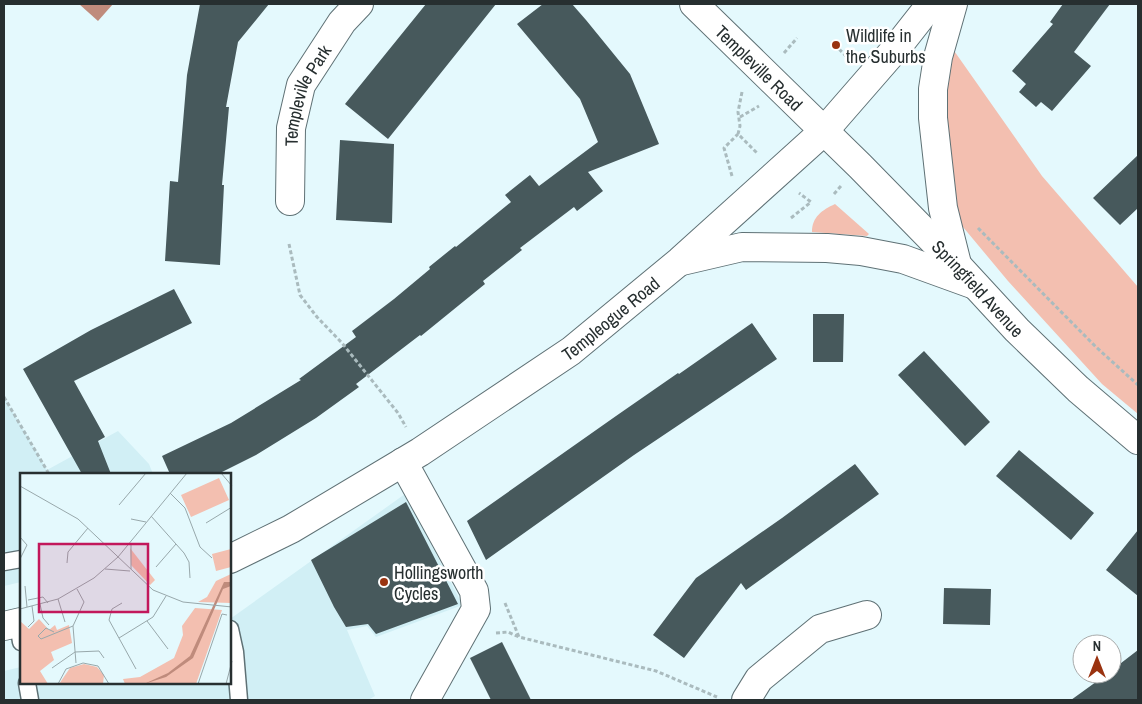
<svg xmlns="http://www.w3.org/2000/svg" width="1142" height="704" viewBox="0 0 1142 704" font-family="'Archivo Narrow',sans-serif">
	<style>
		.built { fill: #d1eff5 }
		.green { fill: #f3bfb0 }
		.water { fill: #bf8b7c }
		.building { fill: #47595c }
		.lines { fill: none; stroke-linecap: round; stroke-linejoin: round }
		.lane-casing { stroke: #5f7175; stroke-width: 19 }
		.street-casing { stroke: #5f7175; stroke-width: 30 }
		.secondary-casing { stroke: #5f7175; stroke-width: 30 }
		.path { stroke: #aabbbe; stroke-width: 3; stroke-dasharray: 4 2.5; stroke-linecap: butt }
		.lane { stroke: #fff; stroke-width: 16 }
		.street { stroke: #fff; stroke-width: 28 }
		.secondary { stroke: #fff; stroke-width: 28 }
		.poi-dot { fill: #9a3310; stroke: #fff; stroke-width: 2 }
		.labels { text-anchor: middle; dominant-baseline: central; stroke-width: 5; stroke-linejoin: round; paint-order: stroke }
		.poi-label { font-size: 18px; fill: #272f30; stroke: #fff; text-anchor: start }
		.street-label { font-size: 18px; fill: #272f30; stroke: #fff }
		.inset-road { fill: none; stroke: #98a8ab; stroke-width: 1 }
		.view { fill: #c2185b; fill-opacity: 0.15; stroke: #c2185b; stroke-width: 2.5 }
		.inset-edge { fill: none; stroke: #272f30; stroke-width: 2.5 }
	</style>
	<rect width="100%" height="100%" fill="#e4f9fd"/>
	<!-- built -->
	<path class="built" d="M 4,397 L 47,470 L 118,431 L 149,464 L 153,474 L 21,474 L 21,582 L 4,586 Z
		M 405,494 L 460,600 L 460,606 L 376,637 L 367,626 L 347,630 L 375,696 L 368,700 L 4,700 L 4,671 L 21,667 L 21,683 L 230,683 L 230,619 Z"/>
	<!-- green -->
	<path class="green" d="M 950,45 L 1042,176 L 1138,287 L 1138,414 L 1102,384 L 1008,281 L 958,221 L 943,94 Z
		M 835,204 L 869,234 L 867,236 L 812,232 C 812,217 822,210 835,204 Z"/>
	<!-- water -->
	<path class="water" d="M 79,4 L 113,4 L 98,21 Z"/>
	<!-- building -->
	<path class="building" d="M 200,4 L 269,4 L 238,42 L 226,107 L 229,107 L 222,185 L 224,185 L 220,265 L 165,261 L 170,181 L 178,182 L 187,75 Z
		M 426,4 L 496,4 L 388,139 L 345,104 Z
		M 543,4 L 572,4 L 586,20 L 630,74 L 659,144 L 588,172 L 603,191 L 577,211 L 574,207 L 520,248 L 522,250 L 483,281 L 485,284 L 421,336 L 420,335 L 356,384 L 359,387 L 316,418 L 256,455 L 218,474 L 170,474 L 162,456 L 231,423 L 301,380 L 299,379 L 356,337 L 352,331 L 394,299 L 430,269 L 429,267 L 455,246 L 456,247 L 511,202 L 505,195 L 530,175 L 539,186 L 598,142 L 580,99 L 517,24 Z
		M 1063,4 L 1110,4 L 1074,52 L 1091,66 L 1052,111 L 1041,102 L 1036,107 L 1019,92 L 1026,84 L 1012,71 L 1053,24 L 1050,22 Z
		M 340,140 L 394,144 L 392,223 L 336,220 Z
		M 1138,155 L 1138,208 L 1120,225 L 1093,198 Z
		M 174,289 L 192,323 L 74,381 L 105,437 L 98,441 L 111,474 L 82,474 L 23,369 L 91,330 Z
		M 813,314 L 844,314 L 843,362 L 813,362 Z
		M 752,323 L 777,359 L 634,455 L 486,560 L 467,521 L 616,416 L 678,373 L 679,374 Z
		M 924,351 L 990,422 L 965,446 L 898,375 Z
		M 1019,450 L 1094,513 L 1071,540 L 996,476 Z
		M 855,464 L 879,494 L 746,590 L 741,583 L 684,658 L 653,635 L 696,578 L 782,518 Z
		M 406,502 L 458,604 L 376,634 L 368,624 L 346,627 L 334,607 L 311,560 Z
		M 1138,530 L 1138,596 L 1106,570 Z
		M 944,588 L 991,589 L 990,625 L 943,624 Z
		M 502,642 L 531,700 L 491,700 L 470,658 Z
		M 1138,650 L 1138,700 L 1071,700 L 1107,674 L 1112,674 L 1112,670 Z"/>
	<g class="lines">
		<!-- lane casing -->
		<g class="lane-casing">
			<path id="lane" d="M 4,562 L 21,559
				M 18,623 L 21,642
				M 230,629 L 235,652 L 239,700
				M 27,683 L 30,700"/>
		</g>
		<!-- street casing -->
		<g class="street-casing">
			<g id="street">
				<path id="s1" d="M 290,201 L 291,128 L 301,85 L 342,22 L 359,4"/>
				<path d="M 403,462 L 474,591 L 476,609 L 425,700"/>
				<path d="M 746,700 L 759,679 L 820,629 L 867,615"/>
			</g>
		</g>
		<!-- secondary casing -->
		<g class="secondary-casing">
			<g id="secondary">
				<path id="s2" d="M 694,4 L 860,166 L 957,265 L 1017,330 L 1078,389 L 1138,440"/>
				<path d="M 953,4 L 938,57 L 933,89 L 933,118 L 943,208 L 957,264"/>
				<path d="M 682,261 L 742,247 L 827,248 L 861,251 L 903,259 L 972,284"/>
				<path id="s3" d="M 230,559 L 291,529 L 420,452 L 571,351 L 680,261 L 824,131 L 898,46 L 931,4"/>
				<path d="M 4,626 L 21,622"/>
			</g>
		</g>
		<!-- path -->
		<path class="path" d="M 839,49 L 849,59
			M 784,53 L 797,38
			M 742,92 L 738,112 L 740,126 L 738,134 L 758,154
			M 740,117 L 759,106
			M 732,176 L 724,148 L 738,134
			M 834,194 L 841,186
			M 791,218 L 811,202 L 799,193
			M 978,228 L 1096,347 L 1138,385
			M 289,244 L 300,295 L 317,317 L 342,343 L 398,413 L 406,427
			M 4,397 L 49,474
			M 505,603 L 519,637 L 656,671 L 717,697
			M 496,633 L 508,632 L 519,637"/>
		<!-- lane -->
		<use href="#lane" class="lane"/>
		<!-- street -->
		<use href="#street" class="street"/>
		<!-- secondary -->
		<use href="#secondary" class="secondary"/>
	</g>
	<!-- markers -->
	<g class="poi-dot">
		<circle cx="836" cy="45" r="5"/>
		<circle cx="384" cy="582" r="5"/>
	</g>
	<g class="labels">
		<!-- poi labels -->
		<g class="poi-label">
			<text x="846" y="35">Wildlife in<tspan x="846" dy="21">the Suburbs</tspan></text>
			<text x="394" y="572">Hollingsworth<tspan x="394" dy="21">Cycles</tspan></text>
		</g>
		<!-- street labels -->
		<g class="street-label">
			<text stroke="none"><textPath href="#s2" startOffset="91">Templeville Road</textPath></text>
			<text stroke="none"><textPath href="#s1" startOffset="109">Templeville Park</textPath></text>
			<text stroke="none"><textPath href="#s2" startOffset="402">Springfield Avenue</textPath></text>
			<text stroke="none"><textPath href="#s3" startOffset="451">Templeogue Road</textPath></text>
		</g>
	</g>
	<!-- overview -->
	<g transform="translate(20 473)">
		<rect width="211" height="211" fill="#e4f9fd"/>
		<path d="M 199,5 L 209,27 L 171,44 L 161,22 ZM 110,75 L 135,107 L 130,112 L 111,92 ZM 211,76 L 211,94 L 196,98 L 192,81 ZM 211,101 L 211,130 L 178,129 L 187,124 L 196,108 ZM 175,135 L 202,137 L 176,211 L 105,211 L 103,206 L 120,204 L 154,185 L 163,162 L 162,153 ZM 19,146 L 29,157 L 35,152 L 37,157 L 49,152 L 52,170 L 31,179 L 34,187 L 20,198 L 28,211 L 0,211 L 0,148 L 9,156 ZM 64,191 L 77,194 L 84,202 L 83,211 L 39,211 L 50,195 Z" fill="#f3bfb0"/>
		<path d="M 204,109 L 211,109 L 211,113 L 203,116 L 173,185 L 146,204 L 124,211 L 148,200 L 170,183 Z" fill="#bf8b7c"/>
		<path class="inset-road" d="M 201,0 L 212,13M 0,13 L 58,46 L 133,117 L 163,129 L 212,134M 150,20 L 165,35 L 180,74 L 192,85M 99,32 L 126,0M 131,43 L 164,80 L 169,89 L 170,105M 111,46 L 126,49M 186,50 L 212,34M 0,64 L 7,72 L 0,86M 47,90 L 48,79 L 68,55M 136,94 L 156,71M 85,96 L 110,98M 111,96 L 111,70M 5,113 L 7,134M 38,126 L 45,149M 8,127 L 23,124 L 28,130M 102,130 L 92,136 L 89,147 L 116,196M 20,131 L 23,145 L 29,152M 0,136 L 38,126 L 74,105 L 98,84 L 167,0M 127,148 L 148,176M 8,154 L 14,148 L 12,133M 34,159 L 26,155 L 18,163 L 21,166 L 53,153M 99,165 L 133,144 L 146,123M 56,190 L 53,153 L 64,129 L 57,116M 32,195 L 55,179 L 79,178 L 84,185M 38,211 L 46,196 L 63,190 L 78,193 L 89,211M 178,211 L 202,141 L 207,142M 206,211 L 212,188"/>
		<path class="view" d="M 19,71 L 128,71 L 128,139 L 19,139 Z"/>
		<rect width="211" height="211" class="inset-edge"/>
	</g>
	<!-- border -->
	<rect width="1142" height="704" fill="none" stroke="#272f30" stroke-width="10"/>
	<!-- north arrow -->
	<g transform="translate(1097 659)"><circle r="24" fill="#ffffff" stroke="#a9acac"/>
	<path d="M0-4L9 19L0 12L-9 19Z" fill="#9a3310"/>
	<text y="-8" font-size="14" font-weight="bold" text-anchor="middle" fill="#272f30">N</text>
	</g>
</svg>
